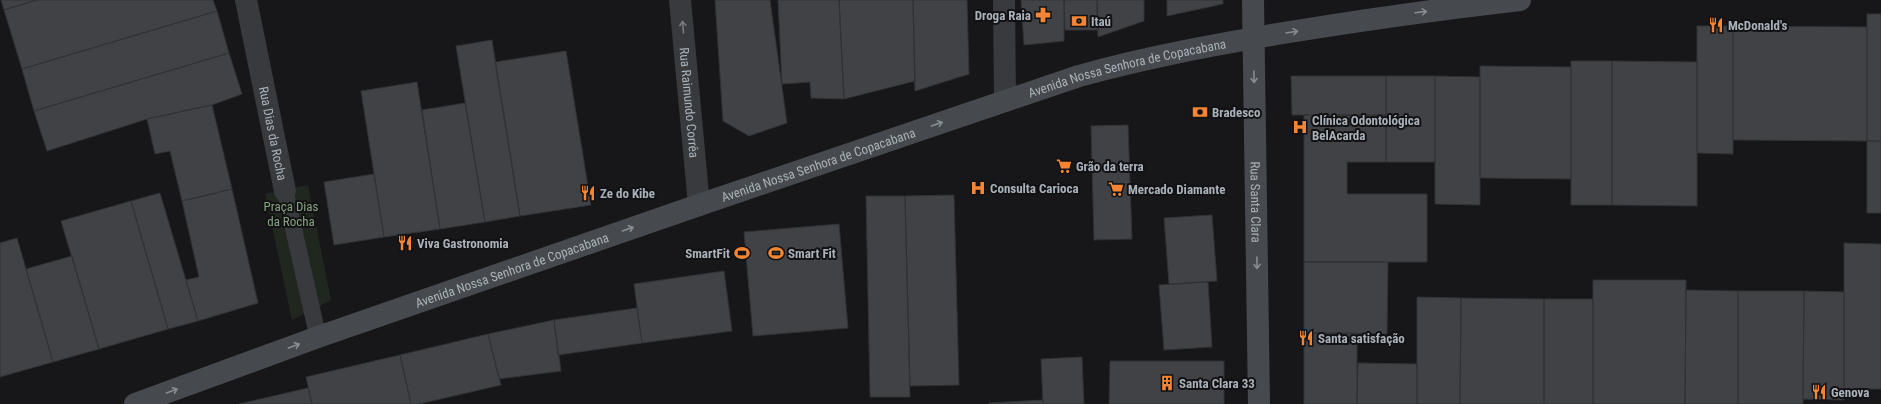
<svg xmlns="http://www.w3.org/2000/svg" width="1881" height="404" viewBox="0 0 1881 404" font-family="'Roboto Condensed',sans-serif">
	<style>
		.green { fill: #1f271f }
		.building { fill: #414246; stroke: #313235 }
		.lines { fill: none; stroke-linecap: round; stroke-linejoin: round }
		.pedestrian { stroke: #383a3e; stroke-width: 17 }
		.minor { stroke: #383a3e; stroke-width: 22 }
		.secondary { stroke: #464a4e; stroke-width: 22 }
		.oneway { stroke: #868d94 }
		.oneway2 { stroke: #767b82 }
		.labels { text-anchor: middle; dominant-baseline: central; stroke-width: 4; stroke-linejoin: round; paint-order: stroke }
		.poi-label { font-size: 13px; font-weight: bold; fill: #a9b1b9; stroke: #121214; text-anchor: start }
		.street-label { font-size: 13px; fill: #a9b1b9; stroke: #121214 }
		.park-label { font-size: 13px; fill: #86a480; stroke: #121214 }
	</style>
	<rect width="100%" height="100%" fill="#171719"/>
	<!-- green -->
	<path class="green" d="M 308,185 L 331,300 L 292,320 L 265,194 Z"/>
	<!-- building -->
	<path class="building" d="M 1,0 L 37,0 L 4,10 Z
		M 37,0 L 213,0 L 217,11 L 22,69 L 4,10 Z
		M 715,0 L 770,0 L 787,123 L 749,136 L 723,121 Z
		M 778,0 L 839,0 L 844,99 L 811,98 L 810,82 L 782,84 Z
		M 839,0 L 913,0 L 915,81 L 844,99 Z
		M 913,0 L 967,0 L 969,74 L 915,91 Z
		M 1021,0 L 1064,0 L 1064,41 L 1024,45 Z
		M 1064,0 L 1097,0 L 1097,30 L 1065,30 Z
		M 1097,0 L 1144,0 L 1144,21 L 1098,37 Z
		M 1167,0 L 1223,0 L 1223,4 L 1167,16 Z
		M 217,11 L 229,53 L 34,111 L 22,69 Z
		M 1867,14 L 1881,14 L 1881,141 L 1867,141 Z
		M 1697,26 L 1733,26 L 1733,154 L 1697,153 Z
		M 1733,26 L 1867,27 L 1867,141 L 1733,140 Z
		M 492,40 L 520,216 L 485,222 L 456,46 Z
		M 566,51 L 591,205 L 520,216 L 495,62 Z
		M 229,53 L 242,94 L 212,105 L 147,119 L 47,151 L 34,111 Z
		M 1571,61 L 1612,61 L 1612,205 L 1571,205 Z
		M 1612,61 L 1697,62 L 1697,206 L 1612,205 Z
		M 1480,66 L 1571,67 L 1571,179 L 1480,178 Z
		M 1291,76 L 1386,76 L 1386,115 L 1292,115 Z
		M 1386,76 L 1435,76 L 1435,162 L 1386,162 Z
		M 1435,76 L 1480,77 L 1480,205 L 1435,204 Z
		M 417,82 L 440,229 L 384,237 L 361,91 Z
		M 465,103 L 485,222 L 440,229 L 422,110 Z
		M 212,105 L 232,189 L 182,201 L 170,151 L 155,154 L 147,119 Z
		M 1304,115 L 1386,115 L 1386,162 L 1347,162 L 1347,194 L 1427,194 L 1427,262 L 1304,262 Z
		M 1128,125 L 1132,239 L 1094,240 L 1091,126 Z
		M 1867,141 L 1881,141 L 1881,213 L 1867,213 Z
		M 374,174 L 384,237 L 334,245 L 324,182 Z
		M 232,189 L 258,303 L 198,321 L 186,280 L 199,277 L 182,201 Z
		M 160,193 L 198,321 L 168,329 L 131,201 Z
		M 954,195 L 959,385 L 910,386 L 905,196 Z
		M 866,196 L 905,196 L 910,397 L 870,397 Z
		M 131,201 L 168,329 L 99,349 L 61,221 Z
		M 1212,215 L 1217,281 L 1169,284 L 1164,218 Z
		M 839,224 L 848,328 L 753,336 L 744,232 Z
		M 17,238 L 53,362 L 0,377 L 0,243 Z
		M 1844,243 L 1881,244 L 1881,389 L 1844,389 Z
		M 72,256 L 99,349 L 53,362 L 26,269 Z
		M 1304,262 L 1388,262 L 1387,334 L 1304,333 Z
		M 724,271 L 732,331 L 642,343 L 634,284 Z
		M 1593,280 L 1686,280 L 1685,404 L 1593,404 Z
		M 1208,282 L 1212,347 L 1164,350 L 1159,285 Z
		M 1686,290 L 1738,291 L 1738,404 L 1685,404 Z
		M 1738,291 L 1804,291 L 1803,404 L 1738,404 Z
		M 1804,291 L 1844,292 L 1844,400 L 1803,399 Z
		M 1417,297 L 1461,298 L 1460,404 L 1417,404 Z
		M 1461,298 L 1544,299 L 1544,404 L 1460,404 Z
		M 1544,299 L 1593,299 L 1593,404 L 1544,404 Z
		M 637,308 L 642,343 L 558,355 L 554,320 Z
		M 554,320 L 561,371 L 499,379 L 488,334 Z
		M 1304,333 L 1357,333 L 1357,404 L 1304,404 Z
		M 488,334 L 501,385 L 419,404 L 411,404 L 400,355 Z
		M 400,355 L 411,404 L 312,404 L 306,377 Z
		M 1082,357 L 1084,404 L 1043,404 L 1041,359 Z
		M 1110,361 L 1224,361 L 1224,404 L 1109,404 Z
		M 1358,363 L 1417,364 L 1417,404 L 1357,404 Z
		M 308,388 L 312,404 L 239,404 Z
		M 1043,400 L 1043,404 L 989,404 L 989,403 Z"/>
	<g class="lines">
		<!-- pedestrian -->
		<path class="pedestrian" d="M 285,191 L 318,337"/>
		<!-- minor -->
		<g class="minor">
			<path id="s1" d="M 246,0 L 285,191"/>
			<path id="s2" d="M 680,0 L 699,205"/>
			<path d="M 1004,0 L 1005,101"/>
		</g>
		<!-- secondary -->
		<g class="secondary">
			<path id="s3" d="M 1253,0 L 1259,404"/>
			<path id="s4" d="M 135,404 L 318,337 L 699,205 L 1079,76 C 1147,57 1214,45 1283,33 C 1362,20 1441,9 1520,0"/>
		</g>
	</g>
	<!-- one-way arrows -->
	<defs><path id="oneway-shaft" d="M-6 0H5M1.5-3L5.5 0L1.5 3" fill="none" stroke-width="1.6" stroke-linecap="round" stroke-linejoin="round"/></defs>
	<g class="oneway">
		<use href="#oneway-shaft" transform="translate(1421 12) rotate(-7)"/>
		<use href="#oneway-shaft" transform="translate(1292 32) rotate(-9)"/>
		<use href="#oneway-shaft" transform="translate(1254 77) rotate(89)"/>
		<use href="#oneway-shaft" transform="translate(937 124) rotate(-19)"/>
		<use href="#oneway-shaft" transform="translate(628 229) rotate(-19)"/>
		<use href="#oneway-shaft" transform="translate(1257 263) rotate(89)"/>
		<use href="#oneway-shaft" transform="translate(294 346) rotate(-20)"/>
		<use href="#oneway-shaft" transform="translate(172 391) rotate(-20)"/>
	</g>
	<use class="oneway2" href="#oneway-shaft" transform="translate(683 27) rotate(-95)"/>
	<!-- icons -->
	<defs>
		<g id="pharmacy-bare" transform="scale(1.2)"><path d="M-2-6h4v4h4v4h-4v4h-4v-4h-4v-4h4Z" fill="#f38534" stroke="#121214" stroke-width="2.5" paint-order="stroke"/></g>
		<g id="bank-bare" transform="scale(1.2)"><path d="M-6-4H6V4H-6ZM0-2.3a2.3 2.3 0 1 0 0 4.6a2.3 2.3 0 1 0 0-4.6Z" fill="#f38534" stroke="#121214" stroke-width="2.5" paint-order="stroke"/></g>
		<g id="restaurant-bare" transform="scale(1.2)"><path d="M-5-6h1v4h1v-4h1v4h1v-4h1v5L-1.5 .5V6h-2V.5L-5-1ZM5-6V6H3V1.5H1.5Q1.5-4 5-6Z" fill="#f38534" stroke="#121214" stroke-width="2.5" paint-order="stroke"/></g>
		<g id="hospital-bare" transform="scale(1.2)"><path d="M-5-5h3v3.5h4V-5h3V5h-3V1.5h-4V5h-3Z" fill="#f38534" stroke="#121214" stroke-width="2.5" paint-order="stroke"/></g>
		<g id="supermarket-bare" transform="scale(1.2)"><path d="M-6-5.5h2.5l.6 2H6L4.5 2H-2.5L-4.4-4H-6ZM-1.5 3.2a1.3 1.3 0 1 0 .1 0ZM3 3.2a1.3 1.3 0 1 0 .1 0Z" fill="#f38534" stroke="#121214" stroke-width="2.5" paint-order="stroke"/></g>
		<g id="stadium-bare" transform="scale(1.2)"><path d="M0-5a6.5 5 0 1 0 0 10a6.5 5 0 1 0 0-10ZM-3.5-1.8h7v3.6h-7Z" fill="#f38534" stroke="#121214" stroke-width="2.5" paint-order="stroke"/></g>
		<g id="building-bare" transform="scale(1.2)"><path d="M-4-6H4V6H1V3H-1V6H-4ZM-2.5-4.3h1.7v1.8h-1.7ZM.8-4.3h1.7v1.8H.8ZM-2.5-1h1.7V.8h-1.7ZM.8-1h1.7V.8H.8Z" fill="#f38534" stroke="#121214" stroke-width="2.5" paint-order="stroke"/></g>
	</defs>
	<g fill-rule="evenodd">
		<use href="#pharmacy-bare" x="1043" y="15"/>
		<use href="#bank-bare" x="1079" y="21"/>
		<use href="#restaurant-bare" x="1716" y="25"/>
		<use href="#bank-bare" x="1200" y="112"/>
		<use href="#hospital-bare" x="1300" y="127"/>
		<use href="#supermarket-bare" x="1064" y="166"/>
		<use href="#hospital-bare" x="978" y="188"/>
		<use href="#supermarket-bare" x="1116" y="189"/>
		<use href="#restaurant-bare" x="588" y="193"/>
		<use href="#restaurant-bare" x="405" y="243"/>
		<use href="#stadium-bare" x="742" y="253"/>
		<use href="#stadium-bare" x="776" y="253"/>
		<use href="#restaurant-bare" x="1306" y="338"/>
		<use href="#building-bare" x="1167" y="383"/>
		<use href="#restaurant-bare" x="1819" y="392"/>
	</g>
	<g class="labels">
		<!-- poi labels -->
		<g class="poi-label">
			<text x="1031" y="15" text-anchor="end">Droga Raia</text>
			<text x="1091" y="21">Itaú</text>
			<text x="1728" y="25">McDonald's</text>
			<text x="1212" y="112">Bradesco</text>
			<text x="1312" y="120">Clínica Odontológica<tspan x="1312" dy="15">BelAcarda</tspan></text>
			<text x="1076" y="166">Grão da terra</text>
			<text x="990" y="188">Consulta Carioca</text>
			<text x="1128" y="189">Mercado Diamante</text>
			<text x="600" y="193">Ze do Kibe</text>
			<text x="417" y="243">Viva Gastronomia</text>
			<text x="730" y="253" text-anchor="end">SmartFit</text>
			<text x="788" y="253">Smart Fit</text>
			<text x="1318" y="338">Santa satisfação</text>
			<text x="1179" y="383">Santa Clara 33</text>
			<text x="1831" y="392">Genova</text>
		</g>
		<!-- street labels -->
		<g class="street-label">
			<text stroke="none"><textPath href="#s4" startOffset="1048">Avenida Nossa Senhora de Copacabana</textPath></text>
			<text stroke="none"><textPath href="#s2" startOffset="103">Rua Raimundo Corrêa</textPath></text>
			<text stroke="none"><textPath href="#s1" startOffset="136">Rua Dias da Rocha</textPath></text>
			<text stroke="none"><textPath href="#s4" startOffset="724">Avenida Nossa Senhora de Copacabana</textPath></text>
			<text stroke="none"><textPath href="#s3" startOffset="202">Rua Santa Clara</textPath></text>
			<text stroke="none"><textPath href="#s4" startOffset="400">Avenida Nossa Senhora de Copacabana</textPath></text>
		</g>
		<!-- park labels -->
		<g class="park-label">
			<text x="291" y="206">Praça Dias<tspan x="291" dy="15">da Rocha</tspan></text>
		</g>
	</g>
</svg>
